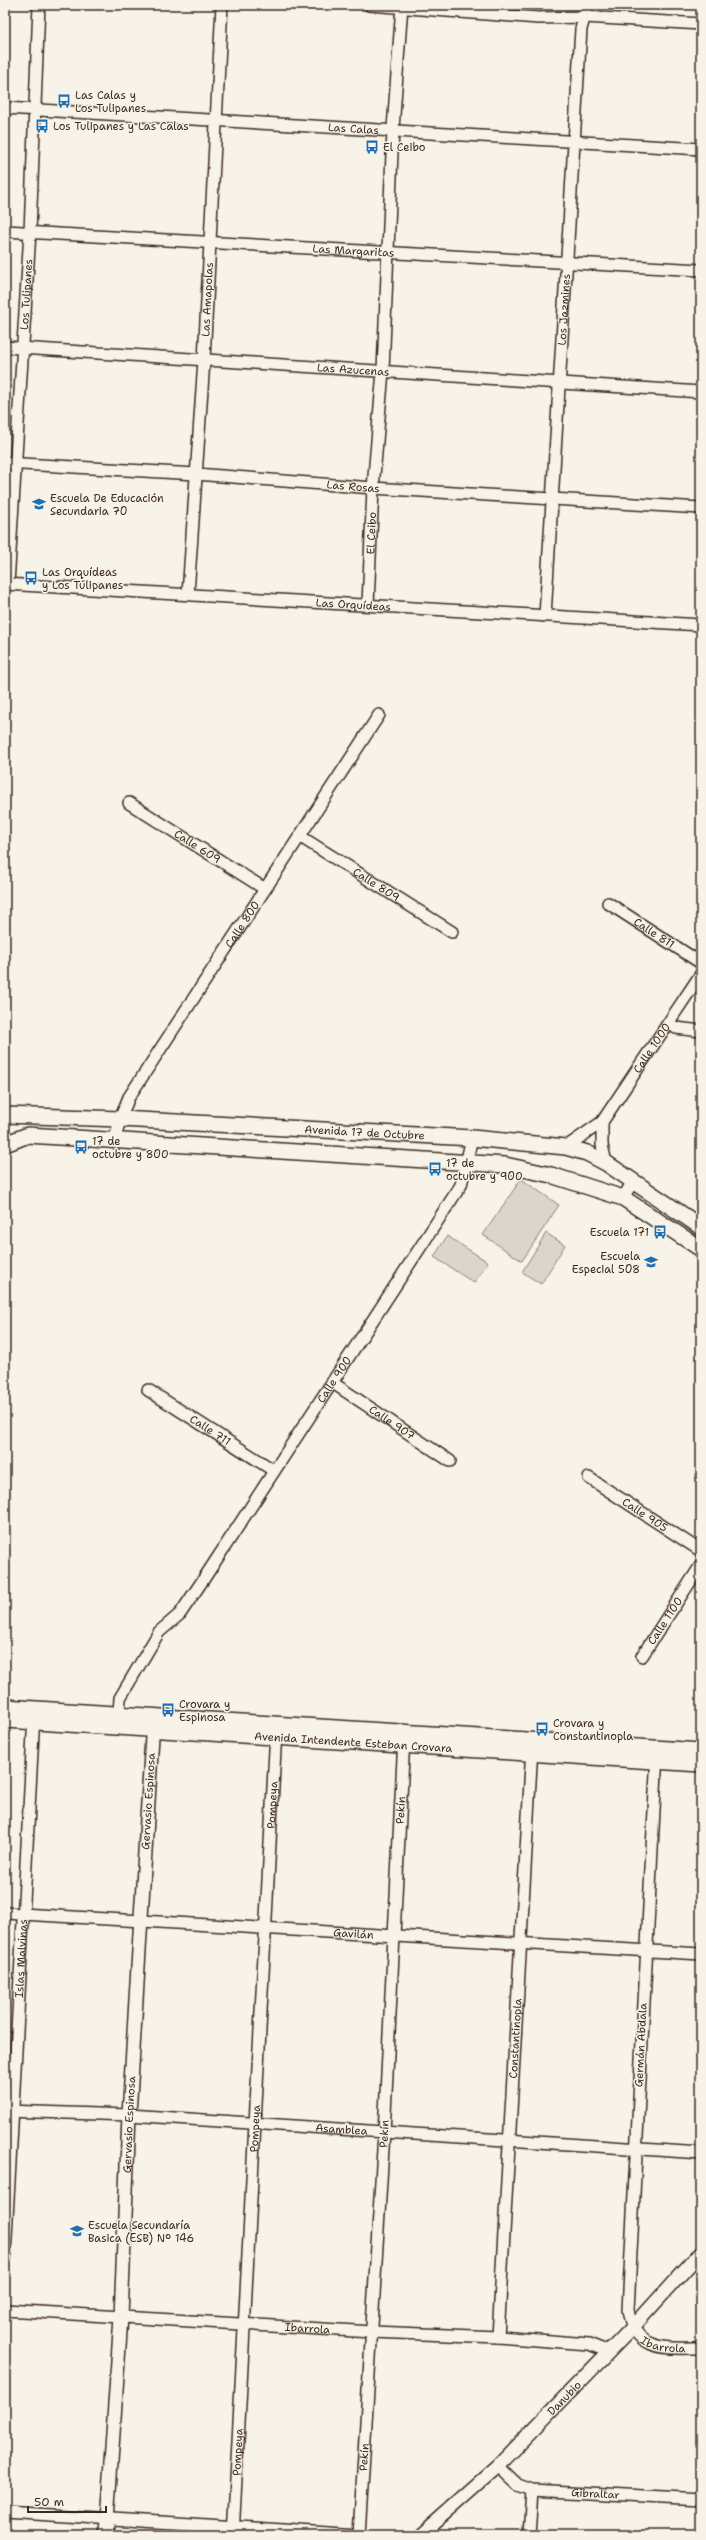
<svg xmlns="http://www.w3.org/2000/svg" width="706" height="2540" viewBox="0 0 706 2540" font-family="'Shantell Sans',sans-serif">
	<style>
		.green { fill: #dbd6cb; stroke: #8b8074 }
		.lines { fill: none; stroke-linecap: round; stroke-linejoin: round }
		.minor-casing { stroke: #3b2a1e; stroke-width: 14 }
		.tertiary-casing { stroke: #3b2a1e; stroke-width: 16 }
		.secondary-casing { stroke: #3b2a1e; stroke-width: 18 }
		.minor { stroke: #f7f3e8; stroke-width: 11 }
		.tertiary { stroke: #f7f3e8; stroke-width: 13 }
		.secondary { stroke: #f7f3e8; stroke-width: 15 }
		.labels { text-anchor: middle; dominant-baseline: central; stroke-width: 3; stroke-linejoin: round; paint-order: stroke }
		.poi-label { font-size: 11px; fill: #3b2a1e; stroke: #f7f3e8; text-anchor: start }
		.street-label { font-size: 11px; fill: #3b2a1e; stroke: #f7f3e8 }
	</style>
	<rect width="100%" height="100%" fill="#f7f3e8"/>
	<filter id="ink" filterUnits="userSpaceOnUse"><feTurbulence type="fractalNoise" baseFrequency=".025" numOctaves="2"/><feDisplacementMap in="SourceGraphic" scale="8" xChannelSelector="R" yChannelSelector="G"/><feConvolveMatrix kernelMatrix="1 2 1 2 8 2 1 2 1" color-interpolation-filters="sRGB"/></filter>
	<g filter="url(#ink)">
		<!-- green -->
		<path class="green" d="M 521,1179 L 559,1205 L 522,1261 L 483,1235 Z
			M 546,1233 L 565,1245 L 541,1284 L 522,1272 Z
			M 447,1236 L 488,1262 L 474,1283 L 434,1257 Z"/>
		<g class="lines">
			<!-- minor casing -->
			<g class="minor-casing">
				<g id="minor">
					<path d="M 369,5 L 538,18 L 585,17 L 701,24"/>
					<path id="s1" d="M 5,108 L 701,149"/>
					<path id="s2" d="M 5,231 L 701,270"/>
					<path id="s3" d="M 5,347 L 701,392"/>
					<path id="s4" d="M 5,463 L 196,474 L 373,488 L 701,508"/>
					<path id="s5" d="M 5,584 L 701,625"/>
					<path id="s6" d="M 8,584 L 30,232 L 39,5"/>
					<path id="s7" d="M 188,594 L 204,360 L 222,5"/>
					<path id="s8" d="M 368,605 L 373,488 L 383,371 L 393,129 L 402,5"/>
					<path id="s9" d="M 545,616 L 581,29 L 588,5"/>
					<path id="s10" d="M 129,803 L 265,889"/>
					<path id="s11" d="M 301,837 L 452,932"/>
					<path id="s12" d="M 608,903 L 701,963"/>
					<path d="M 669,1023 L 676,1028 L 701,1031"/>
					<path d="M 602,1122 L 602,1145 L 606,1163"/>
					<path id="s13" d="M 115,1139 L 120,1119 L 129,1097 L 379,715"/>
					<path id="s14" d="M 566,1147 L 602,1122 L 701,974"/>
					<path d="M 623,1198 L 633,1181"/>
					<path id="s15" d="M 333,1383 L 450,1461"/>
					<path id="s16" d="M 148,1390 L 273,1470"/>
					<path id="s17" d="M 589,1478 L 701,1551"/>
					<path id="s18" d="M 642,1656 L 701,1565"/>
					<path id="s19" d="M 119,1713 L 120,1698 L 159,1632 L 180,1614 L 205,1577 L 461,1185 L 472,1138"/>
					<path id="s20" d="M 657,1753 L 628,2310 C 635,2353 667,2348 701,2348"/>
					<path id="s21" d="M 5,1913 L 701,1954"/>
					<path id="s22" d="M 5,2111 L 129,2115 L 701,2153"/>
					<path id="s23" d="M 5,2256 L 34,1715"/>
					<path id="s24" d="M 5,2310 L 372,2332 L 498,2337 L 589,2344 L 609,2352"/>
					<path id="s25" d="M 498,2337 L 532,1747"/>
					<path id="s26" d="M 498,2466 L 518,2485 L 532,2490 L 701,2499"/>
					<path d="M 5,2512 L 359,2535"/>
					<path id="s27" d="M 233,2535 L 276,1731"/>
					<path id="s28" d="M 359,2535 L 384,2133 L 404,1738"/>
					<path d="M 529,2535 L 532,2490"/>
				</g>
			</g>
			<!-- tertiary casing -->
			<g class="tertiary-casing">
				<g id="tertiary">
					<path id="s29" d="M 106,2535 L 121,2317 L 129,2115 L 153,1720"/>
					<path id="s30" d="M 420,2535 L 498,2466 L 633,2327 L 701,2252"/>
				</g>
			</g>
			<!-- secondary casing -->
			<g class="secondary-casing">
				<g id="secondary">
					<path id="s31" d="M 5,1115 L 120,1119 L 472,1138 L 566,1147 L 587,1153 L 606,1163 L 701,1227"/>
					<path d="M 5,1144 L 28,1135 L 505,1165 L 551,1175 L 623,1198 L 701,1249"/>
					<path d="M 5,1707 L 701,1751"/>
					<path id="s32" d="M 5,1720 L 701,1764"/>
				</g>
			</g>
			<!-- minor -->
			<use href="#minor" class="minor"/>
			<!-- tertiary -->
			<use href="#tertiary" class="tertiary"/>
			<!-- secondary -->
			<use href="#secondary" class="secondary"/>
		</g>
	</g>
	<!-- icons -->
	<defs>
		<g id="bus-bare" transform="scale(1.08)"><path d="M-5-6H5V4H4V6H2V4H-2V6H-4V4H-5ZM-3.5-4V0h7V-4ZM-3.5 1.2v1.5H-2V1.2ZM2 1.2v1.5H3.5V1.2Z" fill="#1f6fb2" stroke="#f7f3e8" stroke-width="2.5" paint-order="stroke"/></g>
		<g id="school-bare" transform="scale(1.08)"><path d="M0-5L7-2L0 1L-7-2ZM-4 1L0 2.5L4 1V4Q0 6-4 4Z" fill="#1f6fb2" stroke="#f7f3e8" stroke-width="2.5" paint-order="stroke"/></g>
	</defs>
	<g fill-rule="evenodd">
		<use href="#bus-bare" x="64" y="101"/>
		<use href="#bus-bare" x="42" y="126"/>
		<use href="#bus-bare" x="372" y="147"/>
		<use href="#school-bare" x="39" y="504"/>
		<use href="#bus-bare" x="31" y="578"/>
		<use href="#bus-bare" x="81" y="1147"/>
		<use href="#bus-bare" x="435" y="1169"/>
		<use href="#bus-bare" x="660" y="1232"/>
		<use href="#school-bare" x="651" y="1262"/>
		<use href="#bus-bare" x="168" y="1710"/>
		<use href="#bus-bare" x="542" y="1729"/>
		<use href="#school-bare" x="77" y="2231"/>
	</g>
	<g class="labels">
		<!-- poi labels -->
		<g class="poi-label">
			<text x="75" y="95">Las Calas y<tspan x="75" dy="13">Los Tulipanes</tspan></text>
			<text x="53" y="126">Los Tulipanes y Las Calas</text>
			<text x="383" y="147">El Ceibo</text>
			<text x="50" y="498">Escuela De Educación<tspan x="50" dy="13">Secundaria 70</tspan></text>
			<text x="42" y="572">Las Orquídeas<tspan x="42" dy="13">y Los Tulipanes</tspan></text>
			<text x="92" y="1141">17 de<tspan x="92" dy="13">octubre y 800</tspan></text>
			<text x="446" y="1163">17 de<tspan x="446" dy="13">octubre y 900</tspan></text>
			<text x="649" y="1232" text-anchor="end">Escuela 171</text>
			<text x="640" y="1256" text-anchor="end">Escuela<tspan x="640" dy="13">Especial 508</tspan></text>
			<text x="179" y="1704">Crovara y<tspan x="179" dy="13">Espinosa</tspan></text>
			<text x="553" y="1723">Crovara y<tspan x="553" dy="13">Constantinopla</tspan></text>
			<text x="88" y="2225">Escuela Secundaría<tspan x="88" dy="13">Basica (ESB) N° 146</tspan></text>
		</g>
		<!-- street labels -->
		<g class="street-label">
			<text stroke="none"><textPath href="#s1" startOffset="349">Las Calas</textPath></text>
			<text stroke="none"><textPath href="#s2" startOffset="349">Las Margaritas</textPath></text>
			<text stroke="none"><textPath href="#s6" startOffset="290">Los Tulipanes</textPath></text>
			<text stroke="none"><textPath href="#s7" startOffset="295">Las Amapolas</textPath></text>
			<text stroke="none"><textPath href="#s9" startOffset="307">Los Jazmines</textPath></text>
			<text stroke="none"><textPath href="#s3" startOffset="349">Las Azucenas</textPath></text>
			<text stroke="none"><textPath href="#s4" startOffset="349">Las Rosas</textPath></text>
			<text stroke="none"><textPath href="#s8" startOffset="72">El Ceibo</textPath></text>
			<text stroke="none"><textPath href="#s5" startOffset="349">Las Orquídeas</textPath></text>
			<text stroke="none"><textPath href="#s10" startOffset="81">Calle 609</textPath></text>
			<text stroke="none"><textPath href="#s11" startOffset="89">Calle 809</textPath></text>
			<text stroke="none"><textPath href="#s13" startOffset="251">Calle 800</textPath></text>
			<text stroke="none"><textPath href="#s12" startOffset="55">Calle 811</textPath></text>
			<text stroke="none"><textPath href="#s14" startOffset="133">Calle 1000</textPath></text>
			<text stroke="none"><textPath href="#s31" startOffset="360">Avenida 17 de Octubre</textPath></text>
			<text stroke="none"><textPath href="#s19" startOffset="400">Calle 900</textPath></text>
			<text stroke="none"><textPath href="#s15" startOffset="71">Calle 907</textPath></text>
			<text stroke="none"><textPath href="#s16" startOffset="74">Calle 711</textPath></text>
			<text stroke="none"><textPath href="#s17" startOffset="67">Calle 905</textPath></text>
			<text stroke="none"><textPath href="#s18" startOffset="42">Calle 1100</textPath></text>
			<text stroke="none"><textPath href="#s32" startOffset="349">Avenida Intendente Esteban Crovara</textPath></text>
			<text stroke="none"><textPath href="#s29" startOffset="735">Gervasio Espinosa</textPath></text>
			<text stroke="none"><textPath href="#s27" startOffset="731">Pompeya</textPath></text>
			<text stroke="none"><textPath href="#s28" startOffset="726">Pekín</textPath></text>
			<text stroke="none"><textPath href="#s21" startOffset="349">Gavilán</textPath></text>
			<text stroke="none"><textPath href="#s23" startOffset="298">Islas Malvinas</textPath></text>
			<text stroke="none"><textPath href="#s25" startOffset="299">Constantinopla</textPath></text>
			<text transform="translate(641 2045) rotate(-87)">Germán Abdala</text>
			<text stroke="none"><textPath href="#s29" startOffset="411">Gervasio Espinosa</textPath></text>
			<text stroke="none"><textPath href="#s27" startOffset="407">Pompeya</textPath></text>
			<text stroke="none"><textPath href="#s22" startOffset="337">Asamblea</textPath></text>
			<text stroke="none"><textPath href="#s28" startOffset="402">Pekín</textPath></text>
			<text stroke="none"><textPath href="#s24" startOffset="303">Ibarrola</textPath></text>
			<text stroke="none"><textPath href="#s20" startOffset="613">Ibarrola</textPath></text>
			<text stroke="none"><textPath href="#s30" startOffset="199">Danubio</textPath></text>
			<text stroke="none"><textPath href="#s27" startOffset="83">Pompeya</textPath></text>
			<text stroke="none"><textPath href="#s28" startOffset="78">Pekín</textPath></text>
			<text stroke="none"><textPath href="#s26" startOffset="106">Gibraltar</textPath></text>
		</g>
	</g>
	<!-- margin -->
	<rect width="706" height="2540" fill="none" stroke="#f7f3e8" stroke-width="20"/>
	<rect x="10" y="10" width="686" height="2520" fill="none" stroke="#3b2a1e" stroke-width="1.5" filter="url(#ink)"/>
	<!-- scale -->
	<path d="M28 2506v6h78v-6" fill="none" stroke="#3b2a1e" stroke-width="2"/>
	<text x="34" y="2506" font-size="12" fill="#3b2a1e" stroke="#f7f3e8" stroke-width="3" paint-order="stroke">50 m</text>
</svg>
